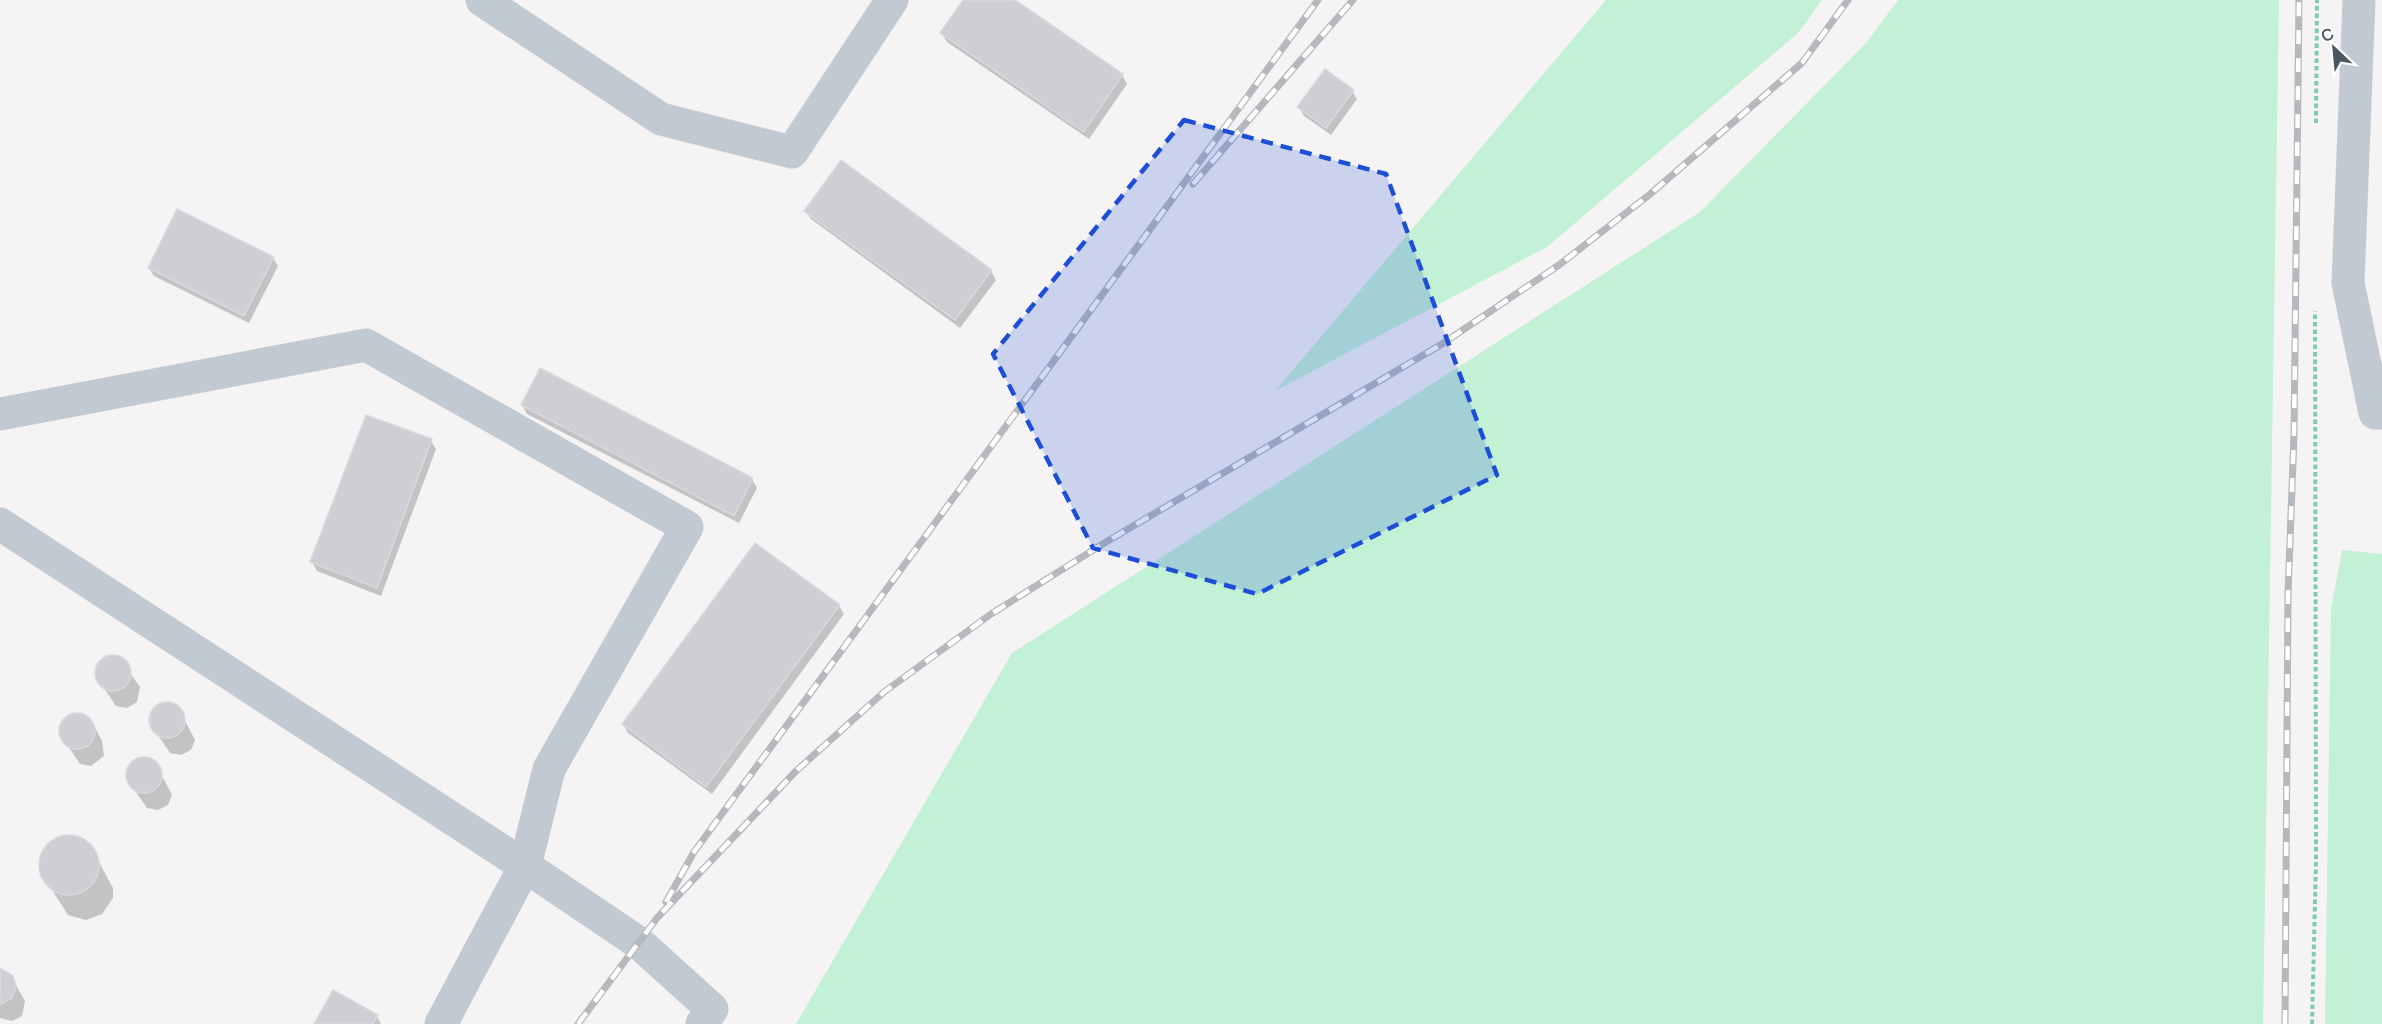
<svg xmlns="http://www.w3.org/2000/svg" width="2382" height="1024" viewBox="0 0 2382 1024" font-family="Manrope,sans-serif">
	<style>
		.green { fill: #c3f1d5 }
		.shadow { fill: #0003 }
		.building { fill: #cdcfd5; stroke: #d7d9de; stroke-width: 1.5 }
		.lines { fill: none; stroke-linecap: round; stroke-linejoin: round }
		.path { stroke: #7ad0a6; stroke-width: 4; stroke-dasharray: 4.5 3; stroke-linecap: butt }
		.minor { stroke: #c1cad2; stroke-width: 33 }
		.rail-casing { stroke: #b5b8bd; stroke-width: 7 }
		.rail { stroke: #fff; stroke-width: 4.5; stroke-dasharray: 14; stroke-linecap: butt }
		.marked { fill: #1d4ed8; fill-opacity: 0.2; stroke: #1d4ed8; stroke-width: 4.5; stroke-dasharray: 12 8; stroke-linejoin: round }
	</style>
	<rect width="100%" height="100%" fill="#f5f3f3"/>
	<!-- green -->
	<path class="green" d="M 1606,0 L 1822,0 L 1799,32 L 1547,247 L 1275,391 Z
		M 1898,0 L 2279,0 L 2263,1024 L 796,1024 L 1012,653 L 1700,212 L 1867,42 Z
		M 2342,550 L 2382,554 L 2382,1024 L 2325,1024 L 2331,609 Z"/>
	<!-- shadow -->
	<path class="shadow" d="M 965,0 L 1012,0 L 1122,75 L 1127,84 L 1089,139 L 947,42 L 942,33 Z
		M 1352,91 L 1357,99 L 1331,135 L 1304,116 L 1299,107 Z
		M 806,211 L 991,271 L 996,280 L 960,328 L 811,219 Z
		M 273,258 L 278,266 L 249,323 L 154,276 L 149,268 Z
		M 522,405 L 752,479 L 757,488 L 739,523 L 527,414 Z
		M 431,441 L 436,449 L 381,596 L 317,571 L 312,562 Z
		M 839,606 L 844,614 L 712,794 L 628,733 L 623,724 Z
		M 119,657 L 140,687 L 137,702 L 127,708 L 116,706 L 98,679 L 97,668 L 104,659 Z
		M 163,704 L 178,707 L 195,740 L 191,750 L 181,755 L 170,753 L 152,726 L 154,710 Z
		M 83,716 L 92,722 L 102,741 L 104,756 L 91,766 L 80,764 L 62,737 L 62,726 L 68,717 Z
		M 145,758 L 155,762 L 172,795 L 168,805 L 158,810 L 147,808 L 129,782 L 131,765 Z
		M 71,837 L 89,844 L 113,888 L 113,898 L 102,914 L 86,920 L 68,915 L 42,874 L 42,856 L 52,842 Z
		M 0,972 L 9,973 L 25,1001 L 22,1016 L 12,1021 L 0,1018 Z
		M 377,1016 L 381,1024 L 316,1024 Z"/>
	<!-- building -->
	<path class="building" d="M 963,0 L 1015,0 L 1123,74 L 1084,132 L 940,33 Z
		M 1325,69 L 1354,90 L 1326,128 L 1297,107 Z
		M 841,160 L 992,270 L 955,320 L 804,211 Z
		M 177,209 L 274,257 L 244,316 L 148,268 Z
		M 540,368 L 753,478 L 734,516 L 521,405 Z
		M 366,415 L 432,439 L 377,588 L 310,562 Z
		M 755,543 L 840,605 L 706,787 L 622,724 Z
		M95 673a18 18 0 1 1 36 0a18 18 0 1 1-36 0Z
		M149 720a18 18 0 1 1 36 0a18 18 0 1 1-36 0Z
		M59 731a18 18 0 1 1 36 0a18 18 0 1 1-36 0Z
		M126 775a18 18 0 1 1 36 0a18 18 0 1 1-36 0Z
		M39 865a30 30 0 1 1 60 0a30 30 0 1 1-60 0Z
		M 0,968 L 13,976 L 16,987 L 12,998 L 1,1004 Z
		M 333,990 L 378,1015 L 373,1024 L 314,1024 Z"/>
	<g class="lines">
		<!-- path -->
		<path class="path" d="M 2316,123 L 2317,0
			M 2312,1024 L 2316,860 L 2315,311"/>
		<!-- minor -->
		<path class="minor" d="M 482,0 L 661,119 L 792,152 L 892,0
			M 2359,0 L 2348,283 L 2375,413 L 2382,413
			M 0,414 L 366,345 L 687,527 L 549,769 L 525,866 L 639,943 L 712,1009 L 702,1024
			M 0,524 L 525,866 L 441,1024"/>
		<!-- rail casing -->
		<g class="rail-casing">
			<path id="rail" d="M 1193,184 L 1353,0
				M 666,902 L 694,852 L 1318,0
				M 578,1024 L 657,918 L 796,771 L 884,692 L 991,614 L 1106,542 L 1442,344 L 1559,265 L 1649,195 L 1802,63 L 1848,0
				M 2285,1024 L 2288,594 L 2294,435 L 2299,0"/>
		</g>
		<!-- rail -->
		<use href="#rail" class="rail"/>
	</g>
	<!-- marked area -->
	<path class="marked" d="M 1184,120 L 1386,174 L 1497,475 L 1257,594 L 1093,548 L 993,354 Z"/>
	<!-- north arrow -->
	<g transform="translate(2334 48) rotate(334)" stroke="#ffffff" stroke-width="4.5" paint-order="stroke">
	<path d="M0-4.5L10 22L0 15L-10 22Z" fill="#4a5661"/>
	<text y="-9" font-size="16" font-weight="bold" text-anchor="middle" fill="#4a5661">С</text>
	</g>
</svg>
